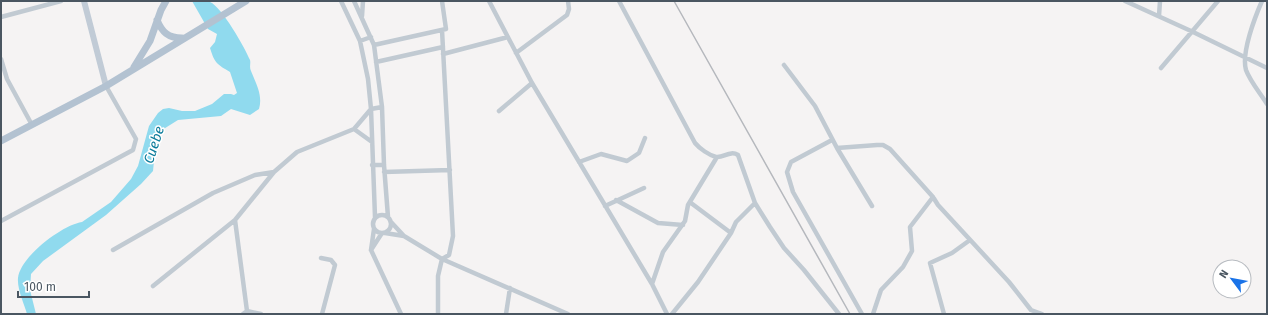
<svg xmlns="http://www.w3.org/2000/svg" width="1268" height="315" viewBox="0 0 1268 315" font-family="'Fira Sans',sans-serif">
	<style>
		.water { fill: #90daee }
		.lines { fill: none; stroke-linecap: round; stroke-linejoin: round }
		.minor { stroke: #c1cad2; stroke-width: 4.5 }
		.secondary { stroke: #c1cbd6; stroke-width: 6 }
		.primary { stroke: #b3c2d1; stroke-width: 7 }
		.rail { stroke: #b5b8bd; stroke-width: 1.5 }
		.labels { text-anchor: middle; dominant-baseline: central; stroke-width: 3; stroke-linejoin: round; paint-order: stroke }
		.water-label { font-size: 14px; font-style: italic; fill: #0c7c9b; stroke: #fff }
	</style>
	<rect width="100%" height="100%" fill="#f5f3f3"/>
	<!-- water -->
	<path class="water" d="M 192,1 C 197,1 206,0 210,2 C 222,7 245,48 250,60 C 251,63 249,67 251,71 C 256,84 263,95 259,109 L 250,115 L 231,109 L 221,116 L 178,120 L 162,130 L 154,161 L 153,171 L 141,184 L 106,215 L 43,261 L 31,274 L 30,290 L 36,314 L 27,314 C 24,303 17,289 18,278 C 20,257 62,225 82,222 L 111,202 L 131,179 L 138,166 L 149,126 L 158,113 L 163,109 L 169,108 L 182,111 L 195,111 L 212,104 L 224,94 L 231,94 L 234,95 L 237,93 L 230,72 C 217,64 215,64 210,48 L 215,42 L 217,34 L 208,29 Z"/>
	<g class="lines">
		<!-- minor -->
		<path class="minor" d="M 341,1 L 360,41 L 368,79 L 371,109 L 375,217
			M 354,1 L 374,45 L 382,107 L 384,165 L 388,217
			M 489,1 L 532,83 L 652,284 L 667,314
			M 619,1 L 695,143 C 700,149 709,155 716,157 C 724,158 730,150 738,155 L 755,203 L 770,227 L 784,248 L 804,270 L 839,314
			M 1125,1 L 1191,31 L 1267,68
			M 1262,1 C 1255,17 1241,53 1246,70 C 1250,81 1260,93 1267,104
			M 362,16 L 363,1
			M 1159,16 L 1160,1
			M 1,17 L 61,1
			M 360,41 L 371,37
			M 374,45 L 446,29 L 442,1
			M 516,53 L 567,15 L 569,9 L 568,1
			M 443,54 L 508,37
			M 1,59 L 7,79 L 32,125
			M 376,62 L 443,47
			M 784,65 L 815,106 L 837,148 L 877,145 L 883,145 L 890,149 L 933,197 L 938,205 L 1009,282 L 1031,310 L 1042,314
			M 1161,68 L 1218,1
			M 499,111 L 532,83
			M 354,129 L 372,142
			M 832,140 L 791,162 L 787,172 L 793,192 L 862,314
			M 837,148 L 872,206
			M 579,162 L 601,154 L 627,161 L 639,153 L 645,138
			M 372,165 L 384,165
			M 384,172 L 450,170
			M 616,200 L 658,223 L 683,225
			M 691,203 L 731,233
			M 605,206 L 644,188
			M373 224a9 9 0 1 1 18 0a9 9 0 1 1-18 0Z
			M 1,221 L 133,150 L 136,139 L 106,86
			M 391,222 L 404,236 L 442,259 L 568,314
			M 374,229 L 371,250 L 401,314
			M 385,233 L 404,236
			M 113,250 L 213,193 L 255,175 L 274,172
			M 371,250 L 382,233
			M 321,258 L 331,260 L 335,265 L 322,314
			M 652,284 L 663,252 L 685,221 L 688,205 L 717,157
			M 153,286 L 235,220
			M 247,311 L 235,220 L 274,172 L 297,152 L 354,129 L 371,109 L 382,107
			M 243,314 L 247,311 L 261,314
			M 438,314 L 438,276 L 442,259 L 449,255 L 453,236 L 442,30
			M 506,314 L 510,288
			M 672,314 L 698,282 L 731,233 L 736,222 L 755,203
			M 873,314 L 881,290 L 903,267 L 912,251 L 910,227 L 933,197
			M 944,314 L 930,263 L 952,253 L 970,240"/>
		<!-- secondary -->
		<path class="secondary" d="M 84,1 L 106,86"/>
		<!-- primary -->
		<path class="primary" d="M 157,20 C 162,32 168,38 182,38
			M 134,67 L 150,41 L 161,10 L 166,1
			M 1,141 L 106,86 L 246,1"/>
		<!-- rail -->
		<path class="rail" d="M 674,1 L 850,314"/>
	</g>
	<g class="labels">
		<!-- water labels -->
		<g class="water-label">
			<text transform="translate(154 145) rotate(-72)">Cuebe</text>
		</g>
	</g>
	<!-- border -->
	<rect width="1268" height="315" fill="none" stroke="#4a5661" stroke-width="4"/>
	<!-- north arrow -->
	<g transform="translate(1232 279) rotate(302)"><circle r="19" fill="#ffffff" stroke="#b7bbc0"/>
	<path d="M0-3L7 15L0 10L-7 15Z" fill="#1a73e8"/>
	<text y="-6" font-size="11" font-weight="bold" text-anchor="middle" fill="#4a5661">N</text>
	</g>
	<!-- scale -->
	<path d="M18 291v6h71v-6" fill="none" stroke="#4a5661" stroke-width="2"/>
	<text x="24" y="291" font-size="12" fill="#4a5661" stroke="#ffffff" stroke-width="3" paint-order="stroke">100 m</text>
</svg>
